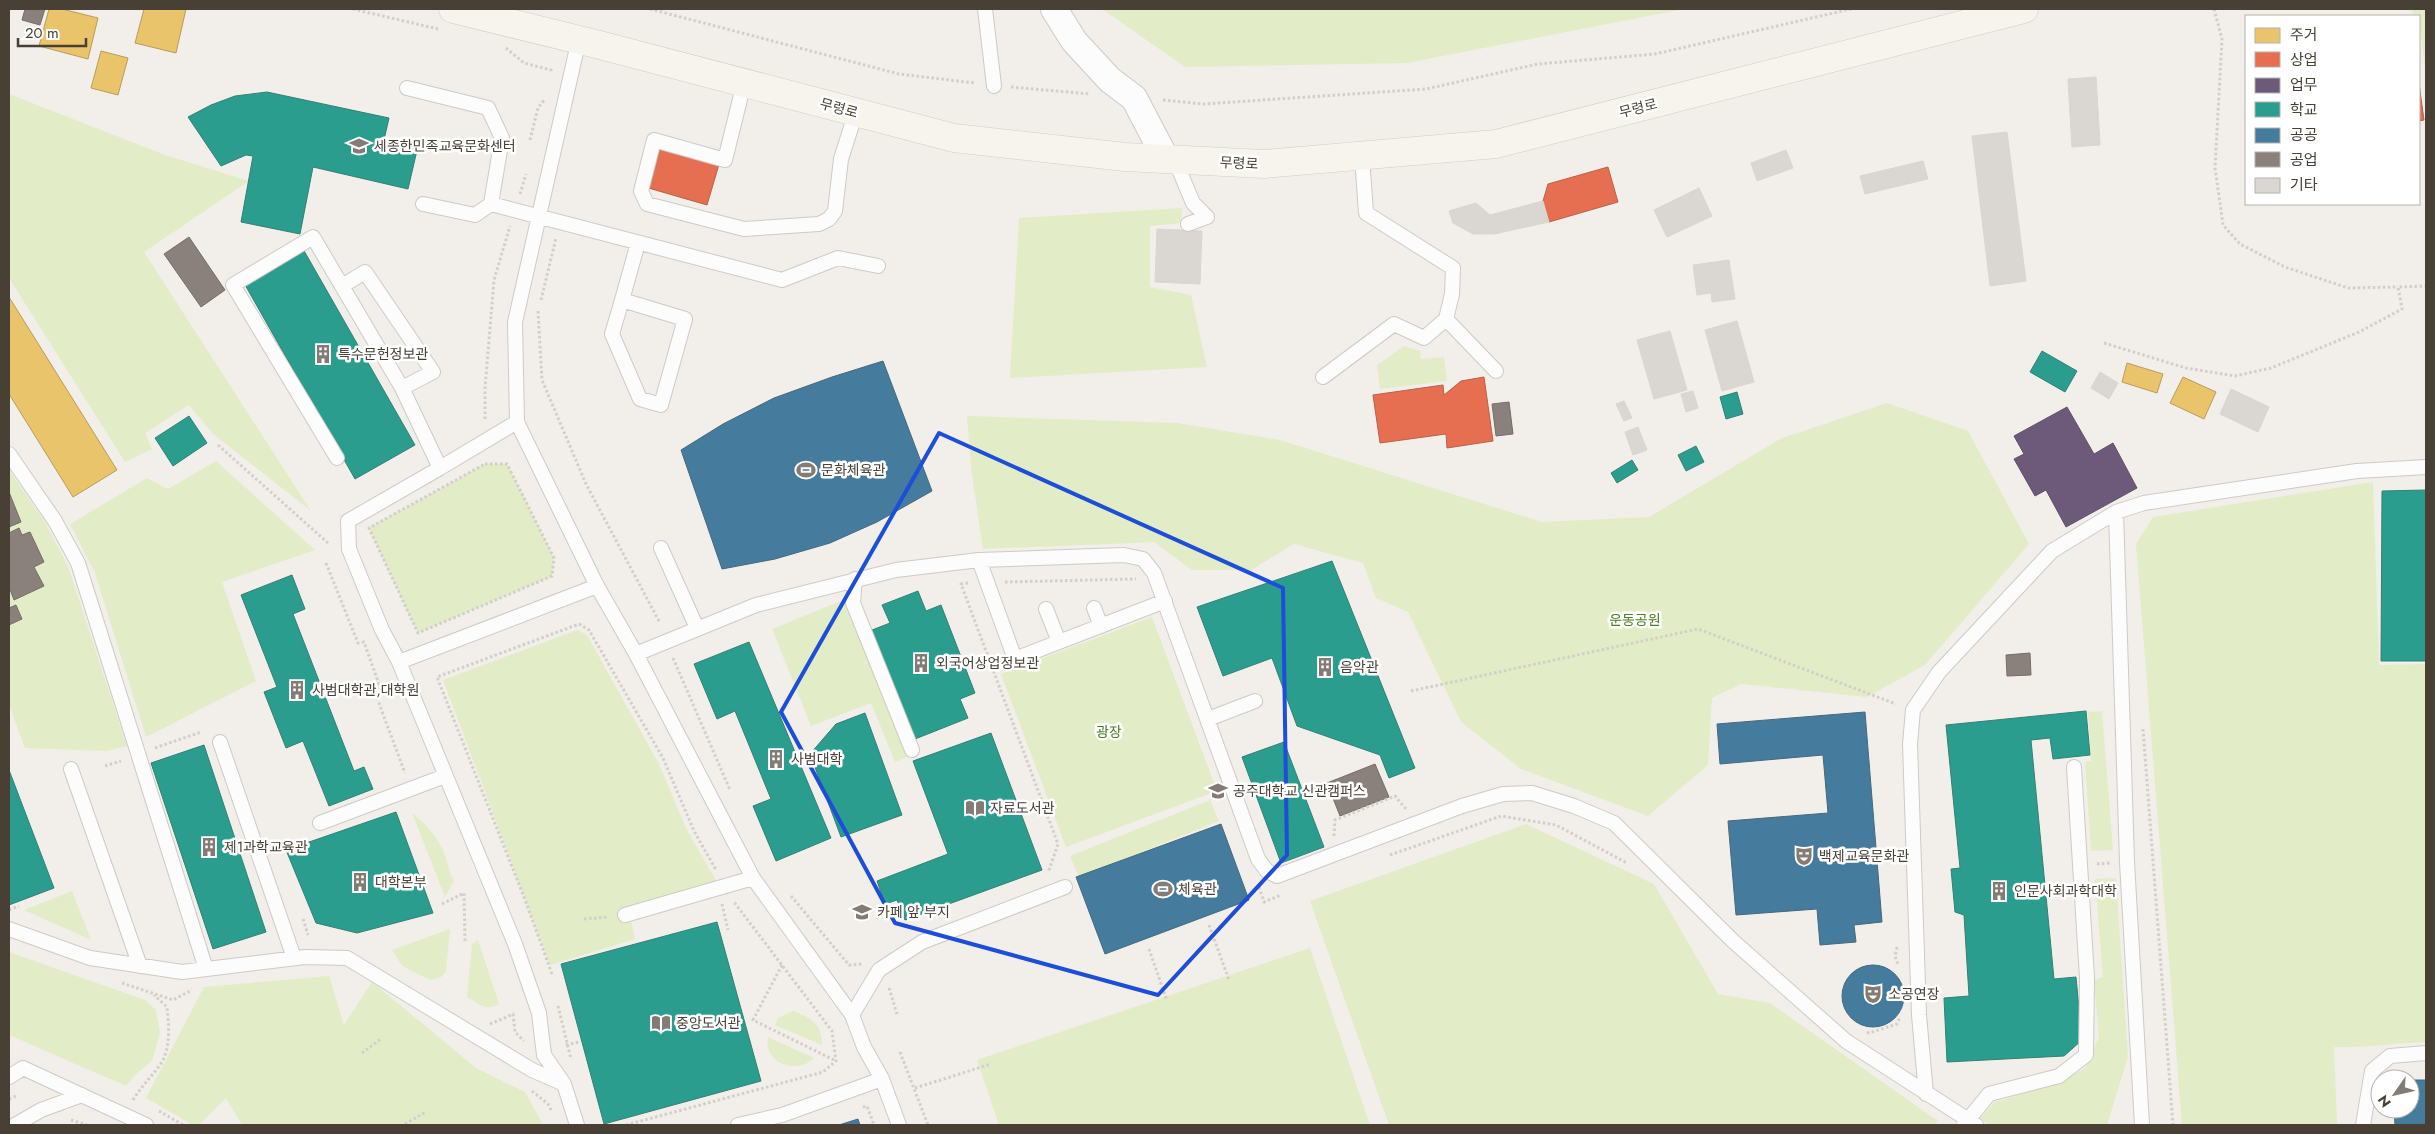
<svg xmlns="http://www.w3.org/2000/svg" width="2435" height="1134" viewBox="0 0 2435 1134" font-family="Jost,'Noto Sans KR',sans-serif">
	<style>
		.green { fill: #e2edc7 }
		.homes { fill: #e9c46a; stroke: #b99c5a }
		.shops { fill: #e76f51; stroke: #b76149 }
		.offices { fill: #6d597a; stroke: #625165 }
		.schools { fill: #2a9d8f; stroke: #338174 }
		.public { fill: #457b9d; stroke: #46697e }
		.industry { fill: #8a817c; stroke: #766d67 }
		.building { fill: #dad6d1; stroke: #dad5cf }
		.lines { fill: none; stroke-linecap: round; stroke-linejoin: round }
		.service-casing { stroke: #cecac6; stroke-width: 16 }
		.minor-casing { stroke: #cecac6; stroke-width: 28 }
		.secondary-casing { stroke: #d3ccc1; stroke-width: 29 }
		.path { stroke: #d2ceca; stroke-width: 3; stroke-dasharray: 2.5 2.5; stroke-linecap: butt }
		.service { stroke: #fdfcfc; stroke-width: 14 }
		.minor { stroke: #fdfcfc; stroke-width: 26 }
		.secondary { stroke: #f7f4ee; stroke-width: 28 }
		.marked { fill: none; stroke: #1d4ed8; stroke-width: 4; stroke-linejoin: round }
		.labels { text-anchor: middle; dominant-baseline: central; stroke-width: 5; stroke-linejoin: round; paint-order: stroke }
		.street-label { font-size: 14px; fill: #483f35; stroke: #fff }
		.poi-label { font-size: 14px; fill: #483f35; stroke: #fff; text-anchor: start }
		.park-label { font-size: 14px; fill: #4d8022; stroke: #fff }
	</style>
	<rect width="100%" height="100%" fill="#f2eeea"/>
	<!-- green -->
	<path class="green" d="M 1102,9 L 1684,9 L 1407,63 L 1185,67 Z
		M 2411,9 L 2426,9 L 2426,78 L 2419,16 L 2415,16 Z
		M 9,94 L 165,155 L 249,181 L 144,252 L 311,511 L 212,433 L 189,405 L 145,433 L 152,449 L 125,462 L 9,278 Z
		M 1182,208 L 1181,223 L 1150,226 L 1150,287 L 1191,295 L 1207,367 L 1010,378 L 1019,218 Z
		M 1404,346 L 1420,351 L 1421,359 L 1444,357 L 1447,381 L 1380,389 L 1377,365 Z
		M 1887,403 L 1968,431 L 2029,544 L 1925,665 L 1867,697 L 1741,684 L 1712,698 L 1708,765 L 1648,816 L 1521,769 L 1461,722 L 1408,612 L 1376,598 L 1363,563 L 1294,544 L 1251,570 L 1192,570 L 1154,542 L 983,549 L 971,468 L 967,416 L 1177,423 L 1280,440 L 1542,522 L 1649,517 L 1780,439 Z
		M 216,461 L 315,550 L 222,582 L 256,681 L 146,737 L 95,573 L 70,524 L 147,478 L 168,489 Z
		M 485,464 L 507,464 L 554,558 L 552,576 L 418,633 L 369,528 Z
		M 9,470 L 46,524 L 68,566 L 127,746 L 106,751 L 25,748 L 9,704 Z
		M 2373,482 L 2379,665 L 2426,664 L 2426,1042 C 2395,1043 2365,1048 2334,1047 L 2337,1125 L 2182,1125 L 2136,544 L 2153,517 Z
		M 848,598 L 910,756 L 895,762 L 871,703 L 811,726 L 772,629 Z
		M 1152,617 L 1217,791 L 1066,847 L 1001,674 Z
		M 577,630 L 587,635 L 659,764 L 687,830 L 718,884 L 629,910 L 635,939 L 550,965 L 443,680 Z
		M 2102,711 L 2113,850 L 2091,851 L 2085,762 L 2091,761 L 2088,712 Z
		M 1210,800 L 1219,821 L 1079,877 L 1070,856 Z
		M 412,813 C 428,826 439,838 446,858 C 449,867 449,873 454,881 L 445,897 Z
		M 1526,824 L 1654,884 L 1718,994 L 1770,1003 L 1938,1121 L 1934,1125 L 1389,1125 L 1310,901 Z
		M 2116,878 L 2128,1057 L 2107,1125 L 1989,1125 L 1980,1119 L 1995,1102 L 2059,1083 L 2085,1068 L 2099,1037 L 2094,980 L 2103,977 L 2095,879 Z
		M 72,891 L 91,940 L 24,910 Z
		M 450,929 L 446,971 L 441,977 L 430,980 L 402,966 L 392,950 Z
		M 478,940 L 499,1004 C 485,1012 480,1004 467,997 L 472,944 Z
		M 1310,948 L 1370,1125 L 999,1125 L 977,1060 Z
		M 9,952 L 145,1000 L 156,1010 L 160,1033 L 152,1061 L 135,1075 L 126,1086 L 9,1035 Z
		M 329,976 L 344,1025 L 372,982 L 476,1068 L 525,1092 L 543,1125 L 242,1125 L 226,1098 L 199,1125 L 193,1125 L 146,1098 L 204,987 Z
		M 793,1011 C 812,1018 822,1024 822,1045 L 775,1025 L 778,1018 Z
		M 768,1037 L 814,1058 C 797,1075 763,1064 768,1037 Z"/>
	<!-- homes -->
	<path class="homes" d="M 49,9 L 62,9 L 98,18 L 88,59 L 39,46 Z
		M 144,9 L 186,9 L 176,53 L 135,43 Z
		M 101,51 L 128,58 L 118,95 L 91,88 Z
		M 9,297 L 117,470 L 73,497 L 9,394 Z
		M 2127,363 L 2163,374 L 2157,393 L 2122,382 Z
		M 2183,377 L 2216,392 L 2204,419 L 2170,403 Z"/>
	<!-- shops -->
	<path class="shops" d="M 2419,84 L 2424,120 L 2419,121 Z
		M 658,143 L 720,161 L 707,205 L 645,187 Z
		M 1608,167 L 1618,202 L 1549,222 L 1543,201 L 1548,184 Z
		M 1484,377 L 1493,441 L 1447,448 L 1446,434 L 1380,443 L 1373,395 L 1443,385 L 1444,395 L 1461,381 Z"/>
	<!-- offices -->
	<path class="offices" d="M 2067,407 L 2094,454 L 2113,443 L 2137,488 L 2066,527 L 2046,490 L 2035,496 L 2014,459 L 2024,454 L 2014,436 Z"/>
	<!-- schools -->
	<path class="schools" d="M 267,92 L 389,118 L 384,140 L 418,146 L 408,189 L 313,167 L 300,234 L 241,222 L 253,156 L 246,155 L 221,166 L 188,117 L 211,105 L 235,96 Z
		M 303,249 L 415,445 L 355,479 L 244,283 Z
		M 2042,351 L 2077,371 L 2065,392 L 2030,372 Z
		M 1737,392 L 1743,414 L 1726,419 L 1720,397 Z
		M 189,416 L 207,443 L 173,466 L 155,438 Z
		M 1696,446 L 1704,462 L 1686,471 L 1678,455 Z
		M 1632,460 L 1638,470 L 1617,483 L 1611,473 Z
		M 2426,490 L 2426,661 L 2381,661 L 2382,491 Z
		M 1332,561 L 1415,768 L 1389,778 L 1380,755 L 1297,726 L 1272,658 L 1223,676 L 1197,607 Z
		M 292,575 L 305,609 L 293,614 L 354,771 L 364,767 L 373,789 L 329,806 L 303,741 L 286,748 L 264,692 L 277,687 L 241,595 Z
		M 918,591 L 926,611 L 941,605 L 975,693 L 960,699 L 968,718 L 910,741 L 867,632 L 890,623 L 882,605 Z
		M 749,642 L 831,838 L 776,861 L 753,806 L 771,799 L 735,711 L 717,719 L 694,664 Z
		M 2086,711 L 2090,755 L 2053,759 L 2050,738 L 2031,740 L 2054,979 L 2076,977 L 2082,1040 L 2064,1056 L 1947,1062 L 1944,998 L 1969,996 L 1964,915 L 1955,912 L 1951,869 L 1960,868 L 1946,725 Z
		M 865,713 L 902,815 L 841,837 L 810,754 L 836,724 Z
		M 991,733 L 1042,870 L 905,920 L 897,900 L 885,904 L 877,881 L 948,854 L 913,761 Z
		M 1284,742 L 1324,847 L 1281,863 L 1242,757 Z
		M 204,745 L 266,932 L 213,949 L 151,763 Z
		M 9,770 L 54,888 L 9,905 Z
		M 396,812 L 433,913 L 357,933 L 316,923 L 286,850 Z
		M 717,922 L 761,1081 L 604,1124 L 561,964 Z"/>
	<!-- public -->
	<path class="public" d="M 883,361 L 932,491 L 877,522 L 830,543 L 775,559 L 722,569 L 681,450 L 723,424 L 774,398 L 832,377 Z
		M 1865,712 L 1882,922 L 1854,925 L 1856,942 L 1820,945 L 1817,909 L 1736,915 L 1728,821 L 1828,813 L 1823,755 L 1720,764 L 1717,724 Z
		M 1221,824 L 1249,900 L 1105,954 L 1076,877 Z
		M1842 996a31 31 0 1 1 62 0a31 31 0 1 1-62 0Z
		M 2410,1080 L 2426,1080 L 2426,1125 L 2395,1125 L 2394,1109 L 2410,1109 Z
		M 858,1119 L 860,1125 L 839,1125 Z"/>
	<!-- industry -->
	<path class="industry" d="M 25,9 L 45,9 L 40,25 L 22,20 Z
		M 189,237 L 225,290 L 201,307 L 164,254 Z
		M 1509,402 L 1513,434 L 1496,436 L 1492,404 Z
		M 9,492 L 21,522 L 9,527 Z
		M 19,528 L 22,535 L 30,532 L 44,562 L 34,567 L 44,586 L 14,600 L 9,587 L 9,533 Z
		M 16,605 L 22,619 L 9,625 L 9,608 Z
		M 2030,653 L 2031,675 L 2007,676 L 2006,655 Z
		M 1375,764 L 1389,797 L 1340,816 L 1327,783 Z"/>
	<!-- building -->
	<path class="building" d="M 2096,77 L 2100,145 L 2072,147 L 2068,79 Z
		M 2007,132 L 2026,281 L 1990,286 L 1972,136 Z
		M 1786,150 L 1793,168 L 1757,181 L 1751,163 Z
		M 1923,161 L 1928,179 L 1865,194 L 1860,176 Z
		M 1699,188 L 1712,216 L 1667,237 L 1654,210 Z
		M 1543,201 L 1549,222 L 1494,234 L 1473,234 L 1453,223 L 1449,211 L 1476,203 L 1490,215 Z
		M 1157,229 L 1202,231 L 1200,284 L 1155,282 Z
		M 1729,260 L 1735,299 L 1712,302 L 1711,293 L 1697,295 L 1693,265 Z
		M 1737,321 L 1754,382 L 1722,391 L 1705,330 Z
		M 1670,331 L 1687,390 L 1654,399 L 1637,340 Z
		M 2100,372 L 2118,383 L 2109,399 L 2091,388 Z
		M 2231,389 L 2269,407 L 2258,432 L 2220,414 Z
		M 1693,391 L 1698,408 L 1686,412 L 1681,394 Z
		M 1624,401 L 1632,418 L 1624,421 L 1616,404 Z
		M 1638,427 L 1647,450 L 1633,455 L 1625,432 Z"/>
	<g class="lines">
		<!-- service casing -->
		<g class="service-casing">
			<path id="service" d="M 985,9 L 994,86
				M 579,39 L 515,322 L 517,422 L 597,586 L 636,654 L 753,878 L 852,1015 L 864,1047 L 882,1079 L 899,1125
				M 744,83 L 725,160 L 654,140 L 641,191 L 647,204 L 744,229 L 819,224 L 829,219 L 835,211 L 841,159 L 856,112
				M 407,88 L 488,108 L 502,138 L 491,204 L 782,280 L 838,258 L 878,266
				M 1175,160 L 1193,203 L 1207,217 L 1188,224
				M 423,204 L 475,215 L 491,204
				M 342,286 L 365,272 L 433,372 L 402,388
				M 622,300 L 685,319 L 661,405 L 640,399 L 612,334 Z
				M 622,300 L 638,243
				M 1446,319 L 1496,371
				M 1323,377 L 1394,324 L 1424,338 L 1446,319 L 1452,294 L 1453,268 L 1366,213 L 1362,157
				M 9,454 L 55,521 L 78,563 L 206,969
				M 337,458 L 233,285 L 313,237 L 402,388 L 440,468 L 517,422
				M 2116,512 L 2127,862 L 2142,1125
				M 661,548 L 697,628
				M 979,560 L 1015,659 L 1165,601
				M 855,579 L 853,603 L 912,750
				M 1094,608 L 1101,626
				M 1046,609 L 1059,642
				M 636,654 L 756,605 L 896,570 L 979,560 L 1124,555 L 1143,559 L 1154,573 L 1258,859 L 1267,871 L 1277,876 L 1462,806 L 1503,794 L 1532,793 L 1574,806 L 1614,823 L 1733,941 L 1846,1041 L 1976,1125
				M 399,662 L 382,630 L 349,549 L 348,521 L 440,468
				M 1208,719 L 1255,701
				M 220,742 L 294,958
				M 71,769 L 140,966
				M 320,823 L 445,776
				M 625,915 L 753,878
				M 9,929 L 90,958 L 182,972 L 305,957 L 347,958 L 532,1070 L 564,1084 L 577,1125
				M 852,1015 L 879,970 L 922,942 L 1065,887
				M 9,1077 L 23,1068 L 146,1125
				M 564,1084 L 544,1055 L 539,1013 L 515,944 L 399,662 L 597,586
				M 1926,1094 L 1919,1015 L 1910,744 L 1913,710 L 1939,672 L 2052,551 L 2116,512 L 2144,503 L 2357,471 L 2426,467
				M 15,1125 L 41,1110 L 82,1095
				M 738,1125 L 782,1115 L 882,1079
				M 1964,1125 L 1989,1094 L 2059,1076 L 2086,1055 L 2087,978 L 2074,767
				M 2363,1125 L 2372,1071 L 2390,1056 L 2426,1053"/>
		</g>
		<!-- minor casing -->
		<g class="minor-casing">
			<path id="minor" d="M 1054,9 L 1074,41 L 1110,80 L 1134,98 L 1166,159"/>
		</g>
		<!-- secondary casing -->
		<g class="secondary-casing">
			<path id="secondary" d="M 453,9 L 596,44 L 954,138 L 1125,157 L 1264,164 L 1496,144 L 2024,9"/>
		</g>
		<!-- path -->
		<path class="path" d="M 353,9 L 438,29
			M 650,9 L 899,74 L 975,83
			M 2214,9 L 2222,39 L 2215,168 L 2223,225 L 2240,244 L 2285,267 L 2348,288 L 2398,287
			M 506,48 L 524,63 L 551,70 L 552,72
			M 1011,87 L 1090,94
			M 1163,100 L 1204,104 L 1426,89 L 1538,64 L 1655,54 L 1851,9
			M 530,140 L 538,108 L 545,99
			M 520,194 L 526,174
			M 541,300 L 556,238
			M 538,311 L 542,380 L 586,484 L 660,623
			M 2104,343 L 2186,368 L 2235,376 L 2271,368 L 2359,332 L 2402,309 L 2398,287 L 2426,286
			M 485,419 L 485,388 L 494,280 L 510,226
			M 218,445 L 328,543
			M 485,464 L 507,464 L 554,558 L 552,576 L 418,633 L 369,528 Z
			M 326,563 L 358,643 L 364,642 L 380,687 L 374,690 L 405,773
			M 1005,582 L 1136,579
			M 968,583 L 961,584 L 1058,844 L 1048,873
			M 673,658 L 730,790
			M 1411,691 L 1698,629 L 1896,704
			M 2143,729 L 2173,1125
			M 155,748 L 201,732
			M 105,766 L 121,761
			M 1334,836 L 1335,820 L 1395,796 L 1406,809
			M 1390,855 L 1501,816 L 1556,825 L 1627,863
			M 2097,864 L 2110,863
			M 1259,887 L 1264,902 L 1281,895
			M 791,896 L 849,965 L 863,964
			M 442,904 L 464,893 L 465,942
			M 722,904 L 728,930
			M 9,910 L 19,906
			M 303,919 L 308,935
			M 584,919 L 607,917
			M 1209,925 L 1229,980
			M 1897,947 L 1895,956 L 1898,965
			M 1149,949 L 1167,1001
			M 782,965 L 753,1020 L 836,1061
			M 552,974 L 524,897 L 437,677 L 579,624 L 589,630 L 663,758 L 694,831 L 716,870
			M 122,983 L 173,1000 L 192,990
			M 889,988 L 897,1014
			M 558,1006 L 571,1059
			M 490,1024 L 513,1014 L 515,1032 L 524,1041
			M 1867,1032 L 1869,1033 L 1897,1024 L 1900,1017
			M 566,1045 L 579,1042
			M 900,1052 L 928,1125
			M 362,1053 L 382,1038
			M 915,1088 L 991,1064
			M 532,1091 L 548,1104 L 552,1112
			M 9,1099 L 16,1096
			M 133,1100 C 141,1087 151,1077 160,1065 C 171,1049 169,1026 167,1007 L 154,995
			M 863,1107 L 867,1106 L 874,1125
			M 159,1111 L 183,1125
			M 71,1120 L 87,1125
			M 405,1124 L 426,1112
			M 626,1125 L 823,1072 L 836,1061 L 832,1031 L 734,902"/>
		<!-- service -->
		<use href="#service" class="service"/>
		<!-- minor -->
		<use href="#minor" class="minor"/>
		<!-- secondary -->
		<use href="#secondary" class="secondary"/>
	</g>
	<!-- marked area -->
	<path class="marked" d="M 939,433 L 1283,588 L 1287,855 L 1158,995 L 895,923 L 781,712 Z"/>
	<!-- icons -->
	<defs>
		<g id="school-bare" transform="scale(1.5)"><path d="M0-5L7-2L0 1L-7-2ZM-4 1L0 2.5L4 1V4Q0 6-4 4Z" fill="#847c74" stroke="#fff" stroke-width="2.5" paint-order="stroke"/></g>
		<g id="building-bare" transform="scale(1.5)"><path d="M-4-6H4V6H1V3H-1V6H-4ZM-2.5-4.3h1.7v1.8h-1.7ZM.8-4.3h1.7v1.8H.8ZM-2.5-1h1.7V.8h-1.7ZM.8-1h1.7V.8H.8Z" fill="#847c74" stroke="#fff" stroke-width="2.5" paint-order="stroke"/></g>
		<g id="stadium-bare" transform="scale(1.5)"><path d="M0-5a6.5 5 0 1 0 0 10a6.5 5 0 1 0 0-10ZM-3.5-1.8h7v3.6h-7Z" fill="#847c74" stroke="#fff" stroke-width="2.5" paint-order="stroke"/></g>
		<g id="university-bare" transform="scale(1.5)"><path d="M0-5L7-2L0 1L-7-2ZM-4 1L0 2.5L4 1V4Q0 6-4 4Z" fill="#847c74" stroke="#fff" stroke-width="2.5" paint-order="stroke"/></g>
		<g id="library-bare" transform="scale(1.5)"><path d="M-6-4Q-3-5.5-.7-3.5V5Q-3 3-6 4ZM6-4Q3-5.5 .7-3.5V5Q3 3 6 4Z" fill="#847c74" stroke="#fff" stroke-width="2.5" paint-order="stroke"/></g>
		<g id="theatre-bare" transform="scale(1.5)"><path d="M-5-5.5Q0-4 5-5.5V0Q5 5 0 6Q-5 5-5 0ZM-3.3-2.5H-1v1.5H-3.3ZM1-2.5H3.3v1.5H1ZM-2.8 1Q0 5.5 2.8 1Z" fill="#847c74" stroke="#fff" stroke-width="2.5" paint-order="stroke"/></g>
	</defs>
	<g fill-rule="evenodd">
		<use href="#school-bare" x="359" y="146"/>
		<use href="#building-bare" x="323" y="354"/>
		<use href="#stadium-bare" x="806" y="470"/>
		<use href="#building-bare" x="921" y="663"/>
		<use href="#building-bare" x="1325" y="667"/>
		<use href="#building-bare" x="297" y="690"/>
		<use href="#building-bare" x="776" y="759"/>
		<use href="#university-bare" x="1218" y="791"/>
		<use href="#library-bare" x="975" y="808"/>
		<use href="#building-bare" x="209" y="847"/>
		<use href="#theatre-bare" x="1804" y="856"/>
		<use href="#building-bare" x="360" y="882"/>
		<use href="#stadium-bare" x="1163" y="889"/>
		<use href="#building-bare" x="1999" y="891"/>
		<use href="#university-bare" x="862" y="912"/>
		<use href="#theatre-bare" x="1873" y="994"/>
		<use href="#library-bare" x="661" y="1023"/>
	</g>
	<g class="labels">
		<!-- street labels -->
		<g class="street-label">
			<text transform="translate(839 108) rotate(15)">무령로</text>
			<text transform="translate(1638 108) rotate(-14)">무령로</text>
			<text transform="translate(1239 163) rotate(3)">무령로</text>
		</g>
		<!-- poi labels -->
		<g class="poi-label">
			<text x="374" y="146">세종한민족교육문화센터</text>
			<text x="338" y="354">특수문헌정보관</text>
			<text x="821" y="470">문화체육관</text>
			<text x="936" y="663">외국어상업정보관</text>
			<text x="1340" y="667">음악관</text>
			<text x="312" y="690">사범대학관,대학원</text>
			<text x="791" y="759">사범대학</text>
			<text x="1233" y="791">공주대학교 신관캠퍼스</text>
			<text x="990" y="808">자료도서관</text>
			<text x="224" y="847">제1과학교육관</text>
			<text x="1819" y="856">백제교육문화관</text>
			<text x="375" y="882">대학본부</text>
			<text x="1178" y="889">체육관</text>
			<text x="2014" y="891">인문사회과학대학</text>
			<text x="877" y="912">카페 앞 부지</text>
			<text x="1888" y="994">소공연장</text>
			<text x="676" y="1023">중앙도서관</text>
		</g>
		<!-- park labels -->
		<g class="park-label">
			<text x="1635" y="620">운동공원</text>
			<text x="1109" y="732">광장</text>
		</g>
	</g>
	<!-- border -->
	<rect width="2435" height="1134" fill="none" stroke="#483f35" stroke-width="20"/>
	<!-- legend -->
	<rect x="2245" y="15" width="175" height="190" fill="#ffffff" stroke="#b6b2ae"/>
	<rect x="2255" y="28" width="25" height="15" fill="#e9c46a" stroke="#b6b2ae"/>
	<text x="2290" y="40" font-size="15" fill="#483f35">주거</text>
	<rect x="2255" y="52" width="25" height="15" fill="#e76f51" stroke="#b6b2ae"/>
	<text x="2290" y="65" font-size="15" fill="#483f35">상업</text>
	<rect x="2255" y="78" width="25" height="15" fill="#6d597a" stroke="#b6b2ae"/>
	<text x="2290" y="90" font-size="15" fill="#483f35">업무</text>
	<rect x="2255" y="102" width="25" height="15" fill="#2a9d8f" stroke="#b6b2ae"/>
	<text x="2290" y="115" font-size="15" fill="#483f35">학교</text>
	<rect x="2255" y="128" width="25" height="15" fill="#457b9d" stroke="#b6b2ae"/>
	<text x="2290" y="140" font-size="15" fill="#483f35">공공</text>
	<rect x="2255" y="152" width="25" height="15" fill="#8a817c" stroke="#b6b2ae"/>
	<text x="2290" y="165" font-size="15" fill="#483f35">공업</text>
	<rect x="2255" y="178" width="25" height="15" fill="#dad6d1" stroke="#b6b2ae"/>
	<text x="2290" y="190" font-size="15" fill="#483f35">기타</text>
	<!-- north arrow -->
	<g transform="translate(2395 1094) rotate(236)"><circle r="24" fill="#ffffff" stroke="#b6b2ae"/>
	<path d="M0-4L9 19L0 12L-9 19Z" fill="#847c74"/>
	<text y="-8" font-size="14" font-weight="bold" text-anchor="middle" fill="#483f35">N</text>
	</g>
	<!-- scale -->
	<path d="M18 38v8h68v-8" fill="none" stroke="#483f35" stroke-width="2.5"/>
	<text x="25" y="38" font-size="15" fill="#483f35" stroke="#ffffff" stroke-width="4" paint-order="stroke">20 m</text>
</svg>
